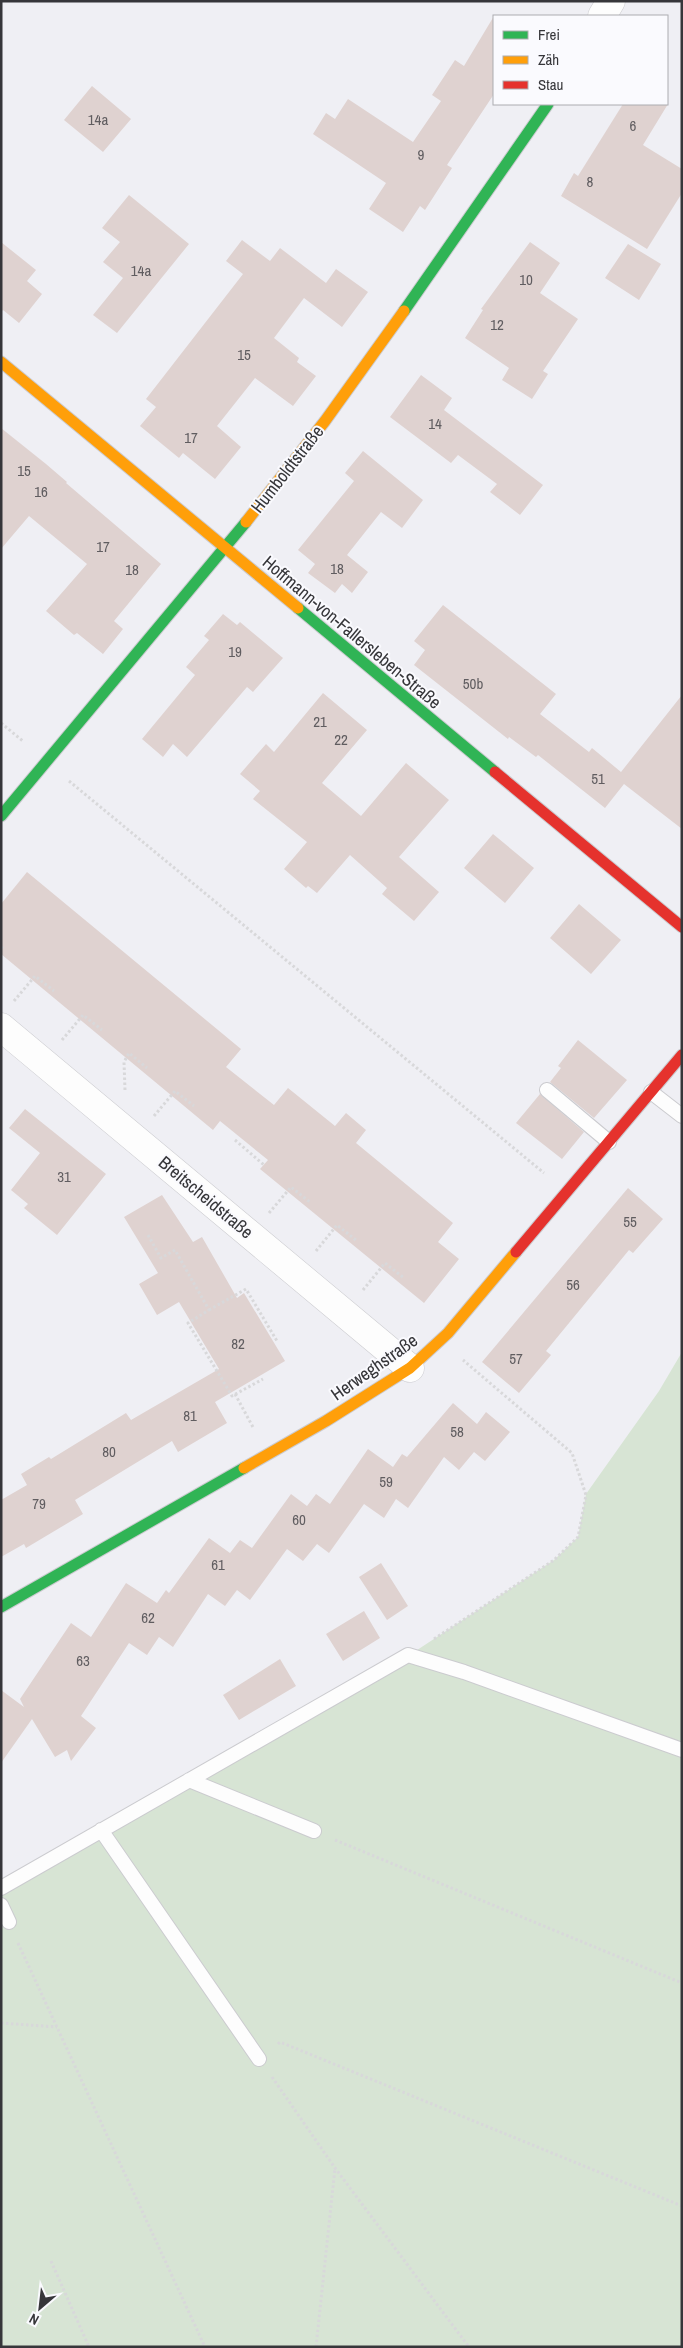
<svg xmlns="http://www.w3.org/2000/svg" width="683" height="2348" viewBox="0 0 683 2348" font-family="'Archivo Narrow',sans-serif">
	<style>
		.green { fill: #d7e4d4 }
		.building { fill: #dfd2d0 }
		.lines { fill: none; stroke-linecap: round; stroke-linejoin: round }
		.lane-casing { stroke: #cbcbcf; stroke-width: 16 }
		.street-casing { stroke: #cbcbcf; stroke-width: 29 }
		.fast-casing { stroke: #cbcbcf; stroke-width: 13 }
		.slow-casing { stroke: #cbcbcf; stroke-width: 13 }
		.jam-casing { stroke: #cbcbcf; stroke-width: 13 }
		.path { stroke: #d8d8da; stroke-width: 3; stroke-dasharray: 2.5 2.5; stroke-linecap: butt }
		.lane { stroke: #fdfdfd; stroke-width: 14 }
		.street { stroke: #fdfdfd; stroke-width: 28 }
		.fast { stroke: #30b455; stroke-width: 11 }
		.slow { stroke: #ff9f0a; stroke-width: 11 }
		.jam { stroke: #e5322d; stroke-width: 11 }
		.labels { text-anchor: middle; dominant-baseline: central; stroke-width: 4; stroke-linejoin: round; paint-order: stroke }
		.number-label { font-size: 15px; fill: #605d60 }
		.street-label { font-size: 18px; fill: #36363a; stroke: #fafafe }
	</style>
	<rect width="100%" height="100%" fill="#efeff4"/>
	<!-- green -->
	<path class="green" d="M 682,1352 L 682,2347 L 1,2347 L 1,1888 L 408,1656 L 554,1560 L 578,1537 L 586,1494 L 659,1391 Z"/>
	<!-- building -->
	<path class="building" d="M 494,16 L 494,94 L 447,165 L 452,168 L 425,210 L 420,206 L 403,232 L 369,209 L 386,183 L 313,134 L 326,113 L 335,119 L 348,99 L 413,142 L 441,101 L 432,95 L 455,60 L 464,66 Z
		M 92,86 L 131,119 L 103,152 L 64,120 Z
		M 623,104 L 668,104 L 643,145 L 682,169 L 682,193 L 647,249 L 561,196 L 574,173 L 578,176 Z
		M 129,195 L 189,244 L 117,333 L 93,315 L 123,278 L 103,262 L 120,242 L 102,228 Z
		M 242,240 L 270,261 L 280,248 L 326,283 L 336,269 L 368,292 L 342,327 L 304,298 L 274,338 L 299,358 L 297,362 L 316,376 L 293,406 L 255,378 L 217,426 L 241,447 L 215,479 L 183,453 L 179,458 L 140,426 L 156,407 L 146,399 L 243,274 L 226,261 Z
		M 1,242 L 36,270 L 27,281 L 42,294 L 19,323 L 3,310 L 1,312 Z
		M 530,242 L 560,263 L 540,293 L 578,319 L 543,371 L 548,374 L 532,399 L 502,380 L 509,368 L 465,338 L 483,310 L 481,309 Z
		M 628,244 L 661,264 L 639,300 L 605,278 Z
		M 421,375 L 452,398 L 444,410 L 543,485 L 520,515 L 490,492 L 497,484 L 458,455 L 451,463 L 390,417 Z
		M 1,428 L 46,464 L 67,482 L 66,483 L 161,564 L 114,621 L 123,629 L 103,654 L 77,633 L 74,635 L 46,611 L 87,564 L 29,516 L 1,549 Z
		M 363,451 L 423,500 L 402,528 L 381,512 L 347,555 L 368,572 L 352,593 L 342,584 L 335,593 L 308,573 L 315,564 L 298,550 L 354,481 L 345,473 Z
		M 443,605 L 556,694 L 540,714 L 589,752 L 592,748 L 621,772 L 682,695 L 682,829 L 624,784 L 605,808 L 538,755 L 536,757 L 509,737 L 508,739 L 414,665 L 425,650 L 414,641 Z
		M 223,614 L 237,625 L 240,622 L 283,658 L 253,692 L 247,687 L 187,757 L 173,744 L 163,757 L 142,739 L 195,675 L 186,667 L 209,640 L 204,636 Z
		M 323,693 L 367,730 L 322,783 L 361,816 L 406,763 L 449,800 L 399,857 L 439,892 L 414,921 L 382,894 L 387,888 L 350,855 L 317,893 L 308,886 L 306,888 L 284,869 L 307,842 L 253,799 L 260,791 L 240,774 L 266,744 L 274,752 Z
		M 493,834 L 534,868 L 505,903 L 464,868 Z
		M 27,872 L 241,1049 L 226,1067 L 274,1105 L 288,1088 L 335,1126 L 346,1113 L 366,1130 L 356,1143 L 453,1223 L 438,1242 L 459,1259 L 424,1303 L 260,1169 L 268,1160 L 220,1121 L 213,1130 L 1,954 L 1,904 Z
		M 579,904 L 621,940 L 591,974 L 550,938 Z
		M 578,1040 L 627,1080 L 594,1118 L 550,1082 L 561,1068 L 558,1066 Z
		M 540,1094 L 584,1132 L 562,1159 L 516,1123 Z
		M 25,1109 L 106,1174 L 57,1235 L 24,1208 L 28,1204 L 11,1190 L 40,1153 L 9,1128 Z
		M 628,1188 L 663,1219 L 633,1253 L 629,1250 L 546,1351 L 551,1355 L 519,1393 L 482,1362 Z
		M 162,1195 L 193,1242 L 202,1237 L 237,1298 L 244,1293 L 285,1361 L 215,1402 L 227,1423 L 178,1452 L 172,1441 L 75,1500 L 83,1514 L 26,1548 L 24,1544 L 1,1557 L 1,1500 L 27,1485 L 21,1474 L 49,1457 L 51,1459 L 126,1413 L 131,1420 L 219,1369 L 179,1302 L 157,1315 L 139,1284 L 158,1273 L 124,1217 Z
		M 453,1403 L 477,1424 L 486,1412 L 510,1432 L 485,1461 L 474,1452 L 459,1470 L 444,1457 L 408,1508 L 396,1499 L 384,1518 L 364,1504 L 329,1553 L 317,1544 L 303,1561 L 287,1549 L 250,1600 L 237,1590 L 225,1606 L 208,1594 L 173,1647 L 159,1637 L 147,1655 L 129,1643 L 81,1716 L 96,1728 L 71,1761 L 67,1750 L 55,1757 L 32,1719 L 1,1763 L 1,1690 L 24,1707 L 20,1699 L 71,1623 L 91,1637 L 126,1583 L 157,1603 L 166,1590 L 169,1593 L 209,1538 L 230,1553 L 240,1540 L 252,1548 L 291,1494 L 307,1506 L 316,1494 L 330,1504 L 368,1449 L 393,1467 L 402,1454 L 407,1457 Z
		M 381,1563 L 408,1606 L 387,1620 L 359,1577 Z
		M 364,1611 L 380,1638 L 343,1661 L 326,1634 Z
		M 280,1659 L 296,1686 L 239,1720 L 223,1695 Z"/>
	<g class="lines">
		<!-- lane casing -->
		<g class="lane-casing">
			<path id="lane" d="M 547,1090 L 609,1142
				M 651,1092 L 682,1116
				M 189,1780 L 314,1831
				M 101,1830 L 259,2059
				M 1,1888 L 408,1655 L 464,1672 L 682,1750
				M 1,1905 L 9,1922"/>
		</g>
		<!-- street casing -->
		<g class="street-casing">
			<path id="street" d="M 602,16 L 611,1
				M 1,1027 L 410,1368"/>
		</g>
		<!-- fast casing -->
		<g class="fast-casing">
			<path id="fast" d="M 404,311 L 548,104
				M 298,608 L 495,772
				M 1,816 L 246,522
				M 1,1607 L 244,1468"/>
		</g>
		<!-- slow casing -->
		<g class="slow-casing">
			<path id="slow" d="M 1,362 L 298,608
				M 246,522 L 325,421 L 404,311
				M 244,1468 L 326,1421 L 410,1368 L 448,1333 L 516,1252"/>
		</g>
		<!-- jam casing -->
		<g class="jam-casing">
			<path id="jam" d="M 495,772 L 682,927
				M 516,1252 L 682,1055"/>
		</g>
		<!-- path -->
		<path class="path" d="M 1,723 L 24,742
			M 69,781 L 544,1173
			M 1,947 L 4,949
			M 14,1001 L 35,976 L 54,991
			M 62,1040 L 83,1015 L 102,1030
			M 125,1090 L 124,1062 L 129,1053 L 147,1068
			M 154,1116 L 175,1091 L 194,1106
			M 235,1140 L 264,1165
			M 269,1213 L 291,1187 L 311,1203
			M 148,1235 L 161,1258 L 175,1250 L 209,1310 L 188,1323 L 232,1396 L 263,1379
			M 316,1251 L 337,1225 L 357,1241
			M 363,1290 L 385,1263 L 404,1278
			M 209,1310 L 246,1289 L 277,1341
			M 235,1394 L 254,1429
			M 434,1639 L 554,1560 L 578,1537 L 586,1495 L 572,1453 L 463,1360
			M 335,1840 L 682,1983
			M 18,1943 L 205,2347
			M 1,2023 L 57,2027
			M 278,2044 L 280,2042 L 682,2206
			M 272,2077 L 335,2168 L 469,2347
			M 51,2261 L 89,2347
			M 316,2347 L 335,2168"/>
		<!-- lane -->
		<use href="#lane" class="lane"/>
		<!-- street -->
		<use href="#street" class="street"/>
		<!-- fast -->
		<use href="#fast" class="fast"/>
		<!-- slow -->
		<use href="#slow" class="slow"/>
		<!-- jam -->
		<use href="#jam" class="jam"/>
	</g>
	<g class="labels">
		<!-- number labels -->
		<g class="number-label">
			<text x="98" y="119">14a</text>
			<text x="633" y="125">6</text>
			<text x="421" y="154">9</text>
			<text x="590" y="181">8</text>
			<text x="141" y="270">14a</text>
			<text x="526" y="279">10</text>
			<text x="497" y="324">12</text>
			<text x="244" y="354">15</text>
			<text x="435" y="423">14</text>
			<text x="191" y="437">17</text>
			<text x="24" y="470">15</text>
			<text x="41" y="491">16</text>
			<text x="103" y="546">17</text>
			<text x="337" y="568">18</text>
			<text x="132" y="569">18</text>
			<text x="235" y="651">19</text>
			<text x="473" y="683">50b</text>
			<text x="320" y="721">21</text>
			<text x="341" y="739">22</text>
			<text x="598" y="778">51</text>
			<text x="64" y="1176">31</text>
			<text x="630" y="1221">55</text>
			<text x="573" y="1284">56</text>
			<text x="238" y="1343">82</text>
			<text x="516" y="1358">57</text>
			<text x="190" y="1415">81</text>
			<text x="457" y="1431">58</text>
			<text x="109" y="1451">80</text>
			<text x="386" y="1481">59</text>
			<text x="39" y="1503">79</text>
			<text x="299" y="1519">60</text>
			<text x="218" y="1564">61</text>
			<text x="148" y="1617">62</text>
			<text x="83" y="1660">63</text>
		</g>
		<!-- street labels -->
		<g class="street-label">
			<text transform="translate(287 469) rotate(-52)">Humboldtstraße</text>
			<text transform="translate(352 632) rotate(40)">Hoffmann-von-Fallersleben-Straße</text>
			<text transform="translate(206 1197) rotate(40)">Breitscheidstraße</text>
			<text transform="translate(374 1367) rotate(-35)">Herweghstraße</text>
		</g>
	</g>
	<!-- border -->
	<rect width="683" height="2348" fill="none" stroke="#36363a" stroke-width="5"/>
	<!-- legend -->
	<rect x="493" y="15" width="175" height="90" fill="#fafafe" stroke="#acacb0"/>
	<rect x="503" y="31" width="25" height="8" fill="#30b455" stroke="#acacb0"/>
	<text x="538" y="40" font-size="15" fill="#36363a">Frei</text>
	<rect x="503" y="56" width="25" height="8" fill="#ff9f0a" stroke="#acacb0"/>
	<text x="538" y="65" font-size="15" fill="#36363a">Zäh</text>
	<rect x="503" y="81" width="25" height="8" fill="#e5322d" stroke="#acacb0"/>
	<text x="538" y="90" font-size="15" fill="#36363a">Stau</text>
	<!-- north arrow -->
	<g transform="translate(40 2308) rotate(208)" stroke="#fafafe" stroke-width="4" paint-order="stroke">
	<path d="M0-4L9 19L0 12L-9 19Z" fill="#36363a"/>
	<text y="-8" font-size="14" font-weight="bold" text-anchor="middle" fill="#36363a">N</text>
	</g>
</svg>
